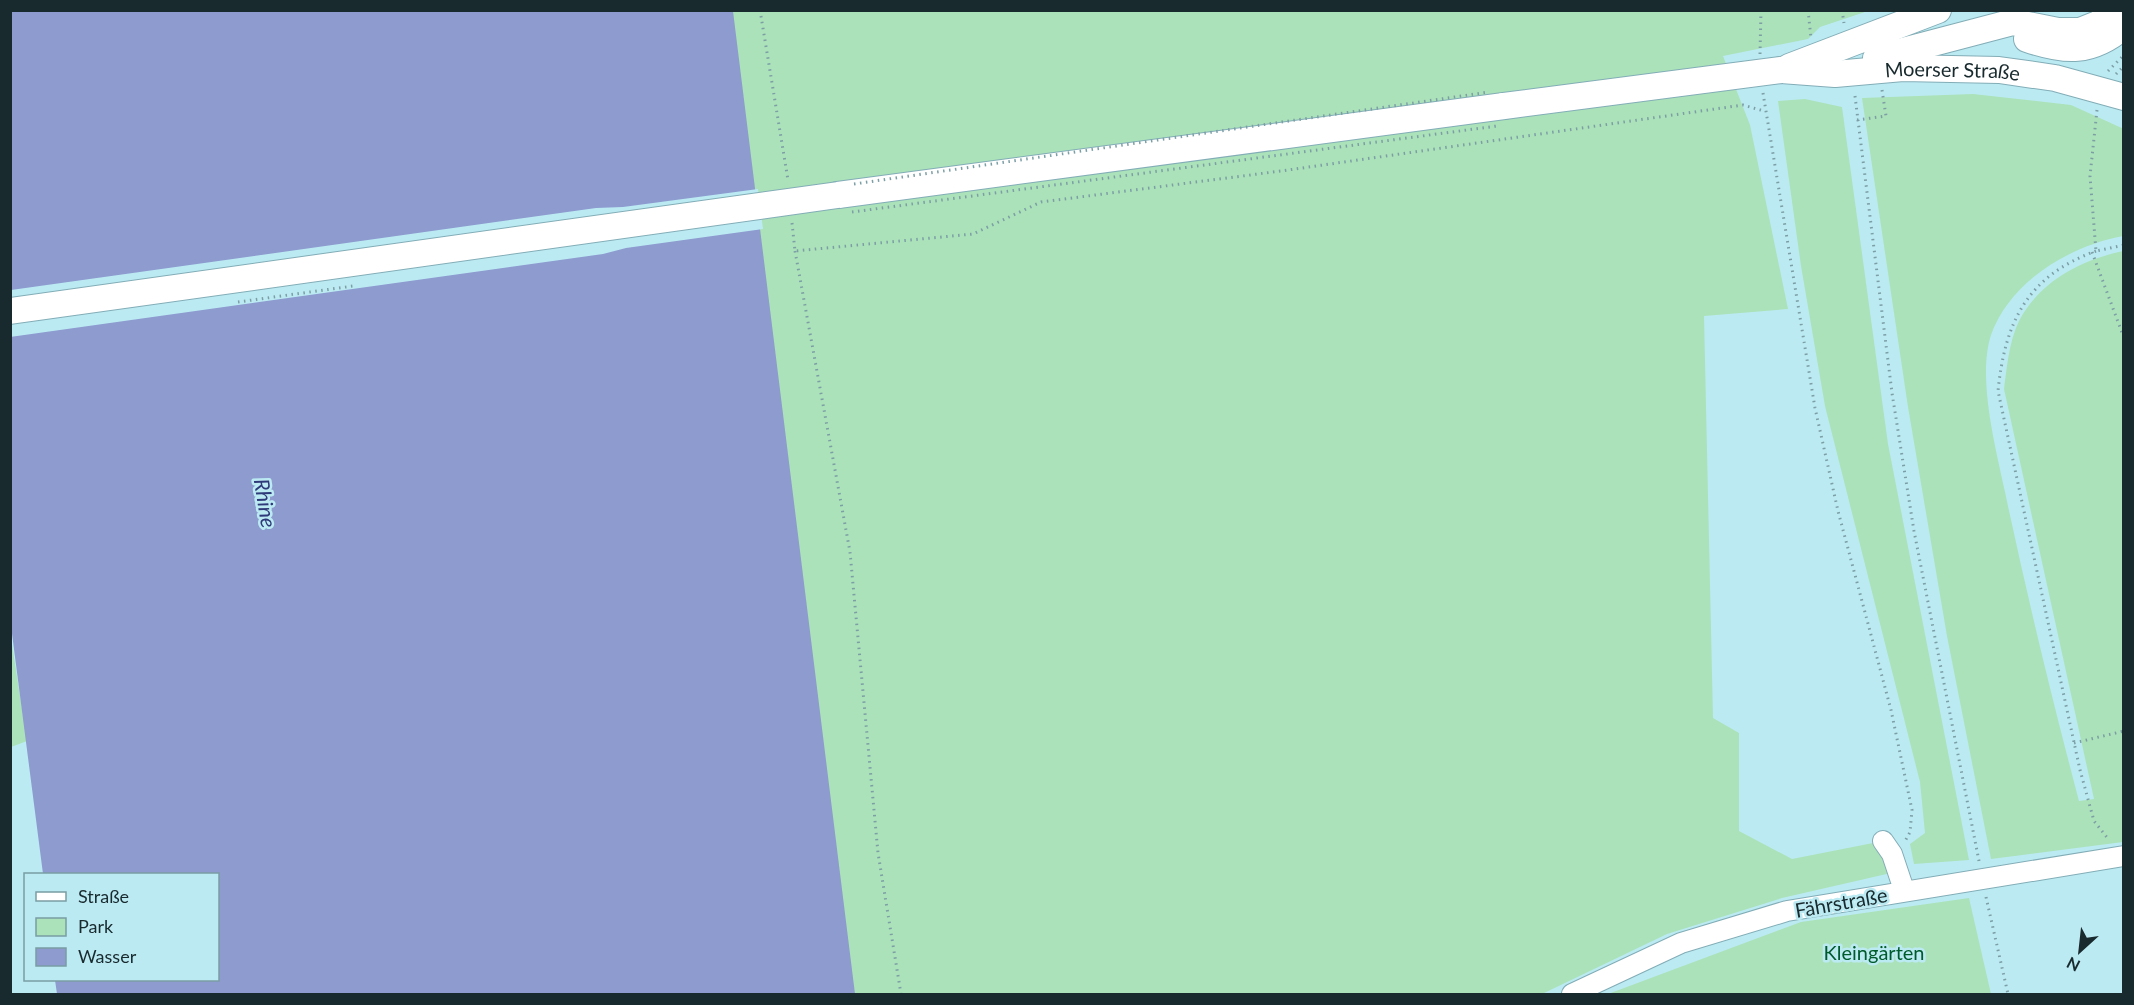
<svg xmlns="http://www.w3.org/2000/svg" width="2134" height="1005" viewBox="0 0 2134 1005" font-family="Lato,sans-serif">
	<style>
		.green { fill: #ace2b9 }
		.water { fill: #8d9bcf }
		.pier { fill: #bceaf3 }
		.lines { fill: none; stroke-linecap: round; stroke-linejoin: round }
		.minor-casing { stroke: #82adb7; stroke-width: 22 }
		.major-casing { stroke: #82adb7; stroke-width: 28 }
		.path { stroke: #7c9fa6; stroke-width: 3; stroke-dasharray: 1.5 4.5; stroke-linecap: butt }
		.minor { stroke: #fff; stroke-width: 20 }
		.major { stroke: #fff; stroke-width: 26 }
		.major-bridge-casing { stroke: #82adb7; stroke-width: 28; stroke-linecap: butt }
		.path-bridge { stroke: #7c9fa6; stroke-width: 3; stroke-dasharray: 1.5 4.5; stroke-linecap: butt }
		.major-bridge { stroke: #fff; stroke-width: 26 }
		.labels { text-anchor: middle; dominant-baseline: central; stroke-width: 5; stroke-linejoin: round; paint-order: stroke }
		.street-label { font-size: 20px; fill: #182a2e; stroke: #bceaf3 }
		.park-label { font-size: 20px; fill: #005b2b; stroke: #bceaf3 }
		.water-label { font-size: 21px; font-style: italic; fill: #2e3979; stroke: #bceaf3 }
	</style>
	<rect width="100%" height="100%" fill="#bceaf3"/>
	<!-- green -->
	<path class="green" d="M 717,11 L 1868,11 L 1820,27 L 1808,39 L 1723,56 L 1750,125 L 1788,309 L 1704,316 L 1713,718 L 1739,733 L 1739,831 L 1792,859 L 1873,843 L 1891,873 L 1782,898 L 1667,934 L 1542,994 L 836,994 Z
		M 1973,94 L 2071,105 L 2124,129 L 2123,236 C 2070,246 2010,281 1991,335 C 1977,378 1996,449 2005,492 C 2027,596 2052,699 2079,801 L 2094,799 L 2004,389 C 2007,366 2009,342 2019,321 C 2040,281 2081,260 2123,251 L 2123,842 L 1991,859 L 1947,636 L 1908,407 L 1862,98 Z
		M 1805,99 L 1842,107 L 1888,444 L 1969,860 L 1914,864 L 1910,844 L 1925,833 L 1920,782 L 1825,406 L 1801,266 L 1778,101 Z
		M 11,638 L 27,741 L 11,747 L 10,747 Z
		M 1969,898 L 1991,994 L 1608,994 L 1801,922 Z"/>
	<!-- water -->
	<path class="water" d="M 10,11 L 733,11 L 855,994 L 57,994 L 55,980 L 218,980 L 218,874 L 43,874 L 10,618 Z"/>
	<!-- pier -->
	<path class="pier" d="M 758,189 L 763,229 L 626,248 L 603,254 L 10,337 L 11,290 L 596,208 L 623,207 Z"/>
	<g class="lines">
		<!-- minor casing -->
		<g class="minor-casing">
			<path id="minor" d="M 1883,841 L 1892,854 L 1904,890
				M 1572,994 L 1681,943 L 1787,911 L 2124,856"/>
		</g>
		<!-- major casing -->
		<g class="major-casing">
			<g id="major">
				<path d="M 2027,39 C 2065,52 2091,54 2124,26"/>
				<path d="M 1876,58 L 2013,22 L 2058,31 L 2080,31 L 2100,23 L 2111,10"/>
				<path d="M 1789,67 L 1938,10"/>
				<path id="s1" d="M 1781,70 L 1835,74 L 1903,68 L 1999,70 L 2055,78 L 2124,97"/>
				<path d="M 838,195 L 1504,106"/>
			</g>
		</g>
		<!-- path -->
		<path class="path" d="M 760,10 L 788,180
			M 1808,10 L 1811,38
			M 1842,10 L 1844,23
			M 1760,54 L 1761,10
			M 2108,71 L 2124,55
			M 2116,74 L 2124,66
			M 1763,93 L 1815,408 L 1838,511 L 1891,710 L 1912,810 L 1910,832 L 1904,843
			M 1855,96 L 1892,393 L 1914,531 L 1979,861
			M 2097,110 L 2090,176 L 2096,251 L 2124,245
			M 1857,120 L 1886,116 L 1882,90
			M 792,223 L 795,251 L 973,234 L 1041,202 L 1281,171 L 1743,105 L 1764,111
			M 795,251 L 850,552 L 878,853 L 901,994
			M 2096,251 C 2027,276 2005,322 1998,391 L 2080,770 L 2094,821 L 2109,840
			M 2092,252 L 2124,338
			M 2074,743 L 2124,731
			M 1986,897 L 2008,994"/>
		<!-- minor -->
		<use href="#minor" class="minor"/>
		<!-- major -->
		<use href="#major" class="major"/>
		<!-- major-bridge casing -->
		<g class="major-bridge-casing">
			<path id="major-bridge" d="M 1504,106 L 1781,70
				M 10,311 L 838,195"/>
		</g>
		<!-- path-bridge -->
		<path class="path-bridge" d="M 854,184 L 1489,92
			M 852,212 L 1497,126
			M 238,302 L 353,286"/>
		<!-- major-bridge -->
		<use href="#major-bridge" class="major-bridge"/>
	</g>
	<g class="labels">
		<!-- street labels -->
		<g class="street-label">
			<text stroke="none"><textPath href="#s1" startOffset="172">Moerser Straße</textPath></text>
			<text transform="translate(1841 902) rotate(-10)">Fährstraße</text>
		</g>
		<!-- park labels -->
		<g class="park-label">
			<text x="1874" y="952">Kleingärten</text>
		</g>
		<!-- water labels -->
		<g class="water-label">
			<text transform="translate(266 503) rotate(81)">Rhine</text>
		</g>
	</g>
	<!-- border -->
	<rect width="2134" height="1005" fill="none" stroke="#182a2e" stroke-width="24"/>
	<!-- legend -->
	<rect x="24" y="873" width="195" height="108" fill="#bceaf3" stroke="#7a9da4" stroke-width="1.5"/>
	<rect x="36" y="892" width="30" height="9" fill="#ffffff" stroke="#7a9da4" stroke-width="1.5"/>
	<text x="78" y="903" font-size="18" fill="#182a2e">Straße</text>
	<rect x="36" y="918" width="30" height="18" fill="#ace2b9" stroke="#7a9da4" stroke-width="1.5"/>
	<text x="78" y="933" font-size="18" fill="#182a2e">Park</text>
	<rect x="36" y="948" width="30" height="18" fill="#8d9bcf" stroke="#7a9da4" stroke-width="1.5"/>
	<text x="78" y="963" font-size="18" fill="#182a2e">Wasser</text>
	<!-- north arrow -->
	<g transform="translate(2080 951) rotate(207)" stroke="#bceaf3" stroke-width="4.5" paint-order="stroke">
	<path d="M0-4.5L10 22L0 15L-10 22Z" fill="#182a2e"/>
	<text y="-9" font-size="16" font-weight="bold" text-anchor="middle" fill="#182a2e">N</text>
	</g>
</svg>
